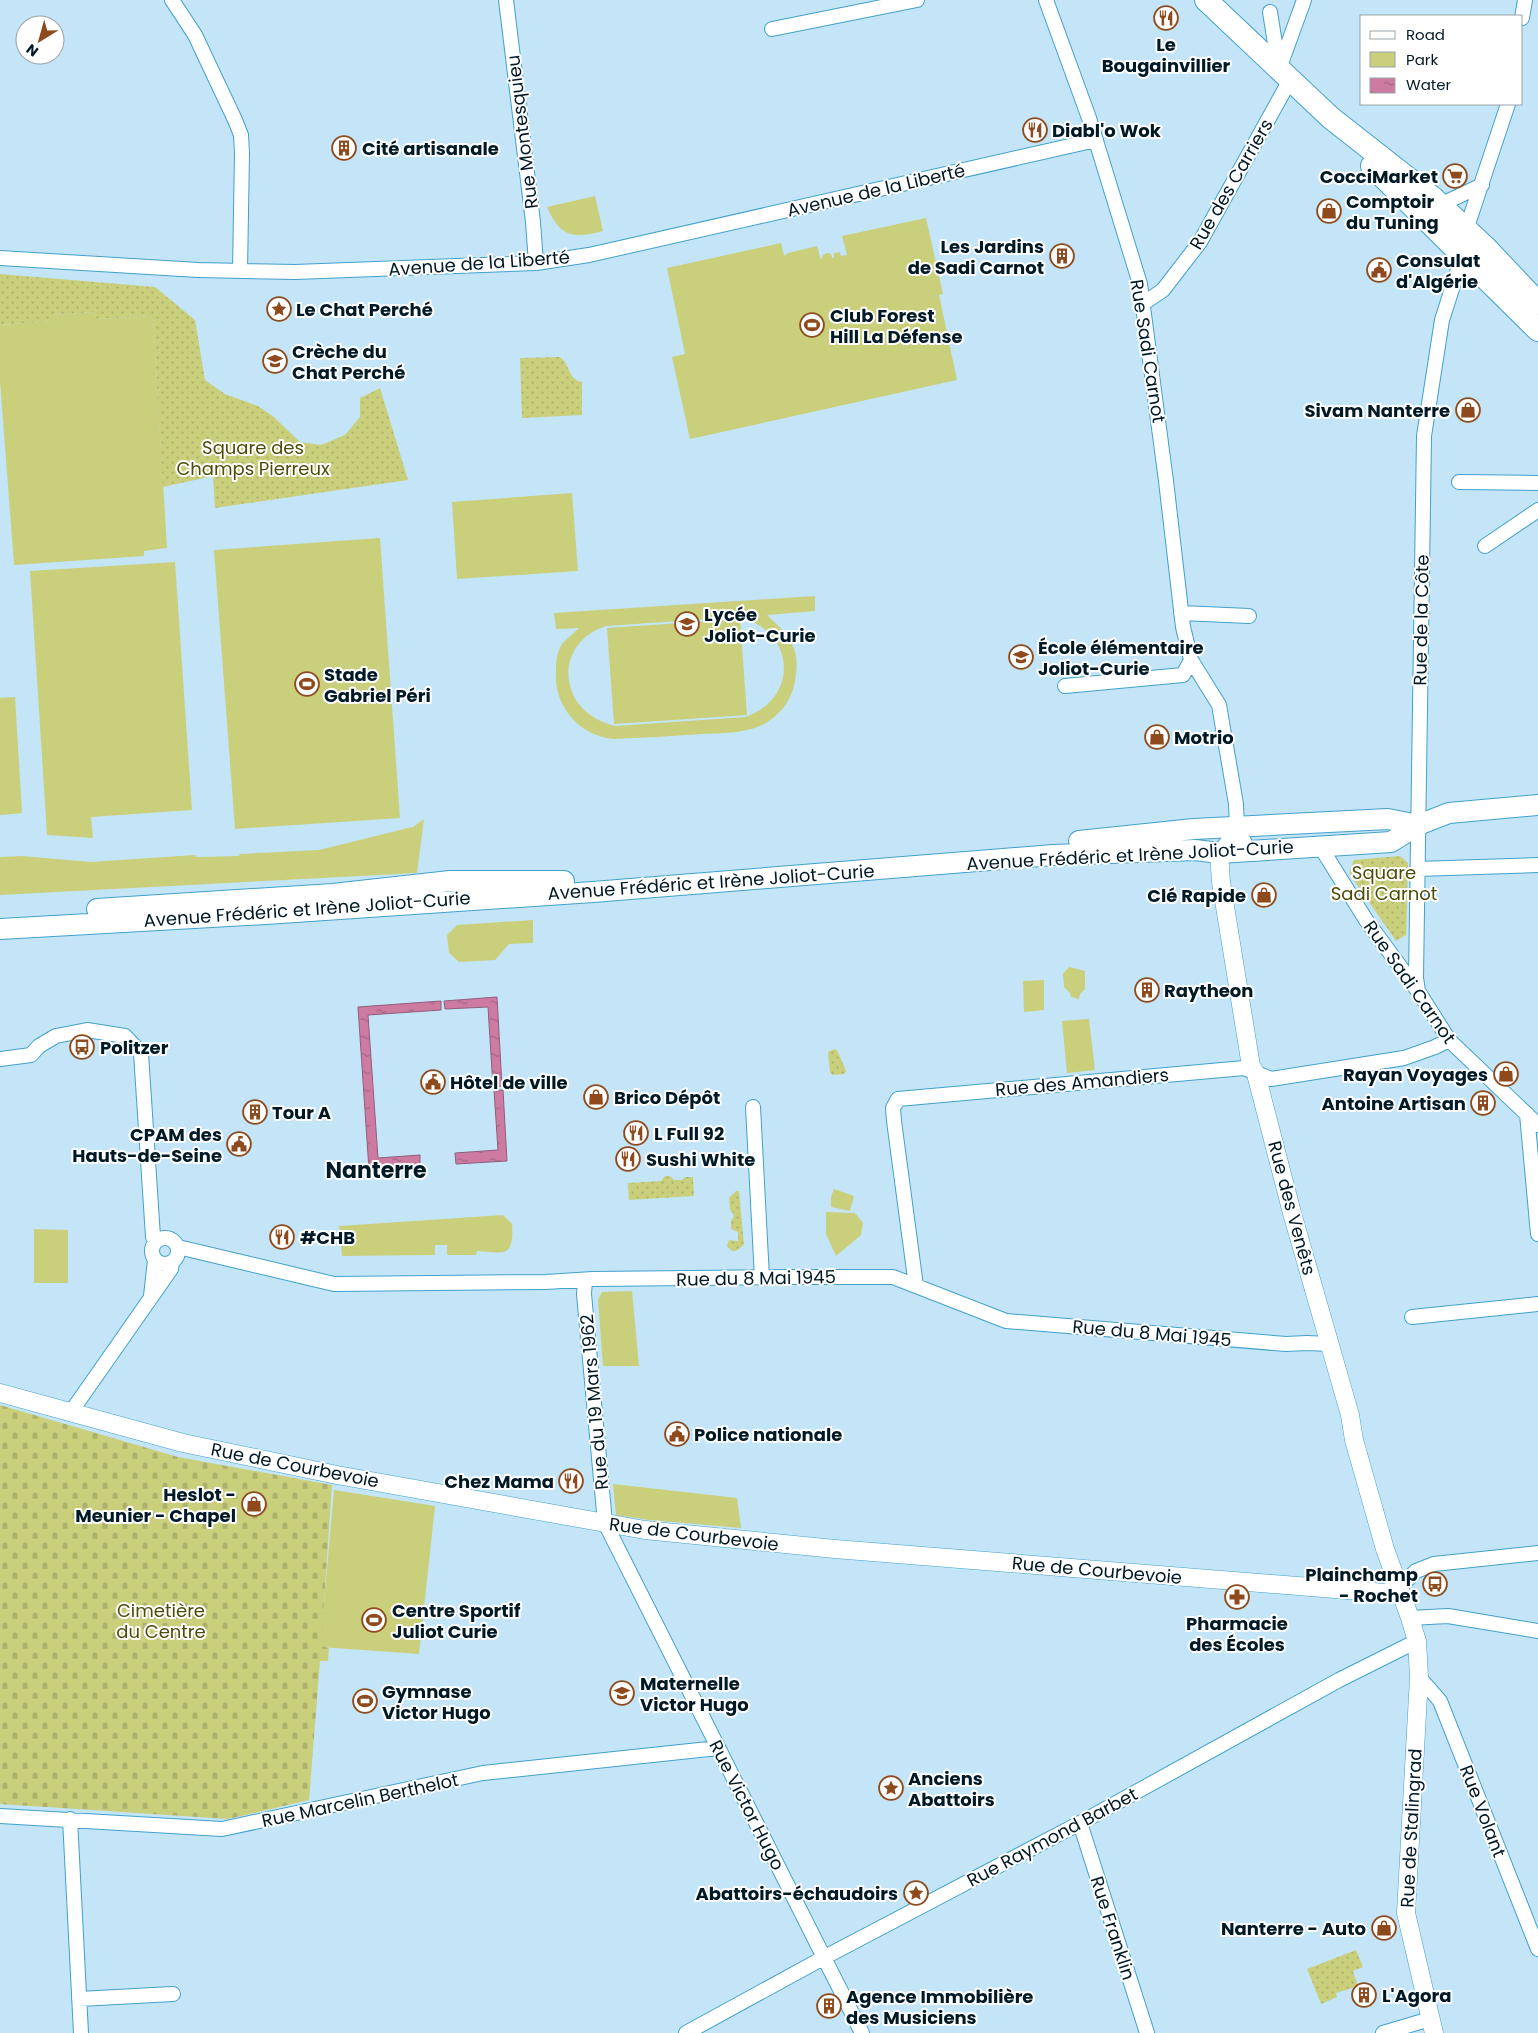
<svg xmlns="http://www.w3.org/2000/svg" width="1538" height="2033" viewBox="0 0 1538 2033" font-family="Poppins,sans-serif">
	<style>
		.green { fill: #cacf7c; fill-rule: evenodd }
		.cemetery { fill: url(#cemetery-stones) }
		.garden { fill: url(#garden-dots) }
		.water { fill: url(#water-ripples); stroke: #905e7c }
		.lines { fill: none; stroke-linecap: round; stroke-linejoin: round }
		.minor-casing { stroke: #41a1cc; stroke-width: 16 }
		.tertiary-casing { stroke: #41a1cc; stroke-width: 19 }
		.secondary-casing { stroke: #41a1cc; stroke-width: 22 }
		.primary-casing { stroke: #41a1cc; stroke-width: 24 }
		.minor { stroke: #fff; stroke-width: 14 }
		.tertiary { stroke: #fff; stroke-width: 18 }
		.secondary { stroke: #fff; stroke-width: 20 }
		.primary { stroke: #fff; stroke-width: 22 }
		.labels { text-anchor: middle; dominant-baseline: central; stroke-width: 4; stroke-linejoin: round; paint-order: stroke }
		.poi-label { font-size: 18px; font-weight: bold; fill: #001926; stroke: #fff; text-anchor: start }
		.street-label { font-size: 18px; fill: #001926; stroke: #fff }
		.park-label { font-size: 18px; fill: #4b4c07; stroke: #fff }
		.district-label { font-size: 22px; font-weight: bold; fill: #001926; stroke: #fff }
	</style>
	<defs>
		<pattern id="cemetery-stones" width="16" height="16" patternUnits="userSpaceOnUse" patternTransform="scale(1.25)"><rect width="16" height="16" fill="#cacf7c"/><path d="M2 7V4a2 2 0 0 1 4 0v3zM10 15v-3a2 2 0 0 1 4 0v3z" fill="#acb16b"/></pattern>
		<pattern id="garden-dots" width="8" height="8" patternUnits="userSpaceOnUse" patternTransform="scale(1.25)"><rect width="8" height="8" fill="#cacf7c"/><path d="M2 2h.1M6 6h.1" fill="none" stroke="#acb16b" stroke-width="1.8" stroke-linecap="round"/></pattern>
		<pattern id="water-ripples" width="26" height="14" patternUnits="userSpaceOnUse" patternTransform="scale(1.25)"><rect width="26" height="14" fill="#cd7ba1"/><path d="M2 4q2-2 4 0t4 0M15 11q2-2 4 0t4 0" fill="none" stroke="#a46483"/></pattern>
	</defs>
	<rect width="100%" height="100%" fill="#c3e5f7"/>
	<!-- green -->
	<path class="green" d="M 595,196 L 603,231 C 573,239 560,237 547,207 Z
		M 926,218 L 943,294 L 939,295 L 957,380 L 690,439 L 672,357 L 685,354 L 667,268 L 781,243 L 784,256 L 788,253 L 817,246 L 821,260 L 823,255 L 827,253 L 831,254 L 832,258 L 834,257 L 834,253 L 840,252 L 841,256 L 847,255 L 842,236 Z
		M 94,312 L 95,319 L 153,316 L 167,548 L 144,551 L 144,556 L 14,565 L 0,381 L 0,325 L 53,321 L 53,315 Z
		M 572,493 L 578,571 L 457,579 L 452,502 Z
		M 380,538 L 400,818 L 235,829 L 214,550 Z
		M 175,562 L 192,810 L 91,817 L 93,838 L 47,835 L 30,571 Z
		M 815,596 L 815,611 L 767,615 C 790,637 801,647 795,681 C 792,700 779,717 762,725 C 743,734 721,733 701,734 C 672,736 642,738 613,739 C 578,735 553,705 556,670 C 556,661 557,652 562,644 C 567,638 574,633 579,628 L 556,629 L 554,613 ZM 737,617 C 795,628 801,698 745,717 L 616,726 C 558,714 551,644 606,626 Z
		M 740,619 L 747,715 L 614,724 L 607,628 Z
		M 15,697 L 22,813 L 0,815 L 0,698 Z
		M 424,819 L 417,873 L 0,895 L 0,857 L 22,856 L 91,862 L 195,855 L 196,857 L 239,856 L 240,854 L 319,850 L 404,829 L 413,827 Z
		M 533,920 L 533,943 L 509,944 L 495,960 L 459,962 L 449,953 L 447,935 L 457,925 Z
		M 1069,967 L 1085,971 L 1085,989 L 1080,994 L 1079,999 L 1071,997 L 1070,993 L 1064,987 L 1063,974 Z
		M 1044,980 L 1044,1010 L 1024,1012 L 1023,981 Z
		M 1089,1019 L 1095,1070 L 1067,1073 L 1062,1021 Z
		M 834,1189 L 854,1196 L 850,1211 L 831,1207 L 831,1197 Z
		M 826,1212 L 855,1213 L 863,1223 L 861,1235 L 836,1256 L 826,1234 Z
		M 503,1215 L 512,1224 C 514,1258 505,1253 477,1251 L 476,1255 L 447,1255 L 447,1245 L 435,1245 L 435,1255 L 342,1256 L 339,1226 Z
		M 34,1229 L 68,1230 L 68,1283 L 34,1283 Z
		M 632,1291 L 639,1366 L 603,1366 L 598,1300 L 602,1292 Z
		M 613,1484 L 737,1498 L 741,1528 L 649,1520 L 616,1515 Z
		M 334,1490 L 435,1506 L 419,1654 L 320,1647 Z"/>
	<!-- cemetery -->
	<path class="cemetery" d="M 0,1405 L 178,1457 L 332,1485 L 321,1646 L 329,1648 L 328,1661 L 320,1661 L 309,1800 L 228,1819 L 0,1804 Z"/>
	<!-- garden -->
	<path class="garden" d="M 0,274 L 155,287 L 195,320 L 205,380 L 225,394 L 258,406 L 274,417 L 300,442 L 321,445 L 345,435 L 360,417 L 360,398 L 380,388 L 408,480 L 215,508 L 213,476 L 163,487 L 153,316 L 95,319 L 94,312 L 53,315 L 53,321 L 0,325 Z
		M 560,357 C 570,364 568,380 582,382 L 582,415 L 522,418 L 520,358 Z
		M 1400,856 L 1408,863 L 1406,935 L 1396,941 L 1349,873 L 1354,860 Z
		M 835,1049 L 838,1052 L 846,1071 L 844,1074 L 832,1075 L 830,1072 L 828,1052 Z
		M 665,1176 L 670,1176 L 674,1180 L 682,1180 L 685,1177 L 693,1177 L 694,1196 L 629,1200 L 628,1183 L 661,1181 Z
		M 736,1191 L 739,1191 L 744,1245 L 736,1251 L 732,1251 L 727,1246 L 729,1240 L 738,1241 L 738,1232 L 731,1229 L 731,1221 L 734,1216 L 733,1213 L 730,1210 L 729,1198 Z
		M 1356,1950 L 1363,1967 L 1353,1971 L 1358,1986 L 1336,1993 L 1337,1997 L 1321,2004 L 1307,1969 Z"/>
	<!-- water -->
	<path class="water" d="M 497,997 L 502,1086 L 493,1087 L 488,1007 L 445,1009 L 444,1001 Z
		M 441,1001 L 441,1010 L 368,1015 L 378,1158 L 420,1155 L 420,1167 L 369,1170 L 358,1007 Z
		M 494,1090 L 503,1090 L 507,1161 L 456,1164 L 455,1153 L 498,1150 Z"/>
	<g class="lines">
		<!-- minor casing -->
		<g class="minor-casing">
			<path id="minor" d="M 172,0 L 195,35 L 235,120 L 241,135 L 242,153 L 240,271
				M 506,0 L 533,222 L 536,263
				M 1046,0 L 1089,118 L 1140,284 L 1166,481 L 1183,627 L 1191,660 L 1219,705 L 1236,804 L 1237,828 L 1249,851
				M 1270,12 L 1279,69
				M 1522,18 L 1525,0
				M 772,29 L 917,0
				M 1279,69 L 1304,0
				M 1440,205 L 1482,185
				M 1466,230 L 1508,104
				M 0,258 L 198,270 L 295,272 L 536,263 L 589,255 L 1096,140
				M 1144,303 L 1163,290 L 1200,242 L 1290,80
				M 1459,482 L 1538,483
				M 1485,546 L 1538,510
				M 1181,613 L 1249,616
				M 1065,686 L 1183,675 L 1191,660
				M 1320,846 L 1366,920 L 1418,991 L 1449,1040 L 1538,1125
				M 1219,853 L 1237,828
				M 1417,869 L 1538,865
				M 1418,991 L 1416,978 L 1424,436 L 1442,320 L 1457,273 L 1461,253
				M 0,1059 L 31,1055 L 39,1046 L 56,1036 L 87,1030 L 125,1036 L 141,1053 L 153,1237 L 157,1241
				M 753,1107 L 762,1278
				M 1527,1114 L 1538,1234
				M152 1251a13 13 0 1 1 26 0a13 13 0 1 1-26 0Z
				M 178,1247 L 334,1284 L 546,1282 L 593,1279 L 790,1277 L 893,1277 L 1006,1321 L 1286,1344 L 1307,1343 L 1329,1344
				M 585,1281 L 584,1294 L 605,1523 L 862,2033
				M 916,1286 L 894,1121 L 893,1108 L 898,1099 L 1244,1068 L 1271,1079 L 1404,1058 L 1435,1047 L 1449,1040
				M 151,1296 L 155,1260
				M 1412,1317 L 1538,1304
				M 71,1412 L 171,1269 L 172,1263
				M 1399,1588 L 1416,1571 L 1434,1564 L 1538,1553
				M 1410,1618 L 1448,1616 L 1538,1631
				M 1419,1677 L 1440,1701 L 1538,1949
				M 0,1816 L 222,1829 L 483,1773 L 718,1748
				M 70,1819 L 81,2033
				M 1080,1823 L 1147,2033
				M 79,1999 L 173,1994
				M 686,2033 L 825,1957 L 1080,1823 L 1339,1680 L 1417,1641
				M 1383,2033 L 1430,2019"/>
		</g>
		<!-- tertiary casing -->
		<g class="tertiary-casing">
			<path id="tertiary" d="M 1219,853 L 1221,882 L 1251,1066 L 1256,1074 L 1292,1213 L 1350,1415 L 1354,1440 L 1385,1549 L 1410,1618 L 1417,1641 L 1419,1677 L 1406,1913 L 1434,2033
				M 0,1393 L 183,1443 L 337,1475 L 645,1530 L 835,1549 L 1385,1593 L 1399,1588"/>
		</g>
		<!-- secondary casing -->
		<g class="secondary-casing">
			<path id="secondary" d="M 1079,841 L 1194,829 L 1388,819 L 1418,825
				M 97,909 L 333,894 L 450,881 L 564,881
				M 0,929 L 266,914 L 593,892 L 1053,855 L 1195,850 L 1219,853 L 1391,842 L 1418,825 L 1449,813 L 1538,805"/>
		</g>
		<!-- primary casing -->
		<g class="primary-casing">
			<path id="primary" d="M 1206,0 L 1331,118 L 1433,198 L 1487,249 L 1538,303
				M 1372,166 L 1538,330"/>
		</g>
		<!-- minor -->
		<use href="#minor" class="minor"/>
		<!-- tertiary -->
		<use href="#tertiary" class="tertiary"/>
		<!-- secondary -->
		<use href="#secondary" class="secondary"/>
		<!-- primary -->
		<use href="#primary" class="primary"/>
	</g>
	<!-- icons -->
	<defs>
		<g id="restaurant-ring" transform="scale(1.25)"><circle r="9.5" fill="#fff" stroke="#8e4a1c" stroke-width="1.5"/><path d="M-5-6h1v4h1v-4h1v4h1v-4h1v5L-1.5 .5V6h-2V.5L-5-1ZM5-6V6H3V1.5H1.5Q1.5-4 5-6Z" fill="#8e4a1c"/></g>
		<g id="building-ring" transform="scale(1.25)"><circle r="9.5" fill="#fff" stroke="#8e4a1c" stroke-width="1.5"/><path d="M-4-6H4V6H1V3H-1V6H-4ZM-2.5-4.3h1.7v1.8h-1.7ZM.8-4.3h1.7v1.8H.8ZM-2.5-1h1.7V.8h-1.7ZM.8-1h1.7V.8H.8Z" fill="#8e4a1c"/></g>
		<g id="supermarket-ring" transform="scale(1.25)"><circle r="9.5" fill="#fff" stroke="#8e4a1c" stroke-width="1.5"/><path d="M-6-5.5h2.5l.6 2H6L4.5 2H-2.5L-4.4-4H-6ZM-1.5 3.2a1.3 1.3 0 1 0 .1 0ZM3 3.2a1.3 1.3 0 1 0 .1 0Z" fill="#8e4a1c"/></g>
		<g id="shop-ring" transform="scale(1.25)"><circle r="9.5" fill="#fff" stroke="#8e4a1c" stroke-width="1.5"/><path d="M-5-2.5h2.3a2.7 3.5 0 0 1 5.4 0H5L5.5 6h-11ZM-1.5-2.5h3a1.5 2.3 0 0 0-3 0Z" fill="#8e4a1c"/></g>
		<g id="civic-ring" transform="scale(1.25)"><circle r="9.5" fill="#fff" stroke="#8e4a1c" stroke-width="1.5"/><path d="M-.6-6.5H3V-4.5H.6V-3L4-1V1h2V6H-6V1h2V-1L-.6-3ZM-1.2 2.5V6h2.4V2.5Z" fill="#8e4a1c"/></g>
		<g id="sight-ring" transform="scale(1.25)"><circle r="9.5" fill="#fff" stroke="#8e4a1c" stroke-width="1.5"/><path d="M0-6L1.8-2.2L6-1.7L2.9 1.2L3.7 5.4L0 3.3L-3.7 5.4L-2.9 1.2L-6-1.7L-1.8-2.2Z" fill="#8e4a1c"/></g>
		<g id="stadium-ring" transform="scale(1.25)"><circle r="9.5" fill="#fff" stroke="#8e4a1c" stroke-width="1.5"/><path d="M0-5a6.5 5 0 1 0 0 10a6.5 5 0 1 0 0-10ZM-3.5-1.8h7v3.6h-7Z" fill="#8e4a1c"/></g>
		<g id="school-ring" transform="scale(1.25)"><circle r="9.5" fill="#fff" stroke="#8e4a1c" stroke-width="1.5"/><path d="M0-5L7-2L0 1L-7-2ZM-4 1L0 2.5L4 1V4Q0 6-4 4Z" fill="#8e4a1c"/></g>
		<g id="bus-ring" transform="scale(1.25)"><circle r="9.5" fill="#fff" stroke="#8e4a1c" stroke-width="1.5"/><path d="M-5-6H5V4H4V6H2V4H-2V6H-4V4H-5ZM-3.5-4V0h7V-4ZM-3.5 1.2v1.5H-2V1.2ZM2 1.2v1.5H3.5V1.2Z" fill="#8e4a1c"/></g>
		<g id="pharmacy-ring" transform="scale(1.25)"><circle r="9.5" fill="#fff" stroke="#8e4a1c" stroke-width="1.5"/><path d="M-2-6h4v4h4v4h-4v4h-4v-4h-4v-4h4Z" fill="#8e4a1c"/></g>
	</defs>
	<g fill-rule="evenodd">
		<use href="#restaurant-ring" x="1166" y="18"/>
		<use href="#restaurant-ring" x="1035" y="130"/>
		<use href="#building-ring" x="344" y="148"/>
		<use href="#supermarket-ring" x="1455" y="176"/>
		<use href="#shop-ring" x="1329" y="211"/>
		<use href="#building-ring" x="1062" y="256"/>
		<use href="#civic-ring" x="1379" y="270"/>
		<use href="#sight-ring" x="279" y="309"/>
		<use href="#stadium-ring" x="812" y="325"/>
		<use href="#school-ring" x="275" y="361"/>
		<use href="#shop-ring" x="1468" y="410"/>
		<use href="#school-ring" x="687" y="624"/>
		<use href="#school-ring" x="1021" y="657"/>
		<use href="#stadium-ring" x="307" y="684"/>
		<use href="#shop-ring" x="1157" y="737"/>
		<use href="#shop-ring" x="1264" y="895"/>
		<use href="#building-ring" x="1147" y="990"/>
		<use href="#bus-ring" x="82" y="1047"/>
		<use href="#shop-ring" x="1506" y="1074"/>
		<use href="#civic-ring" x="433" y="1082"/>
		<use href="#shop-ring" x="596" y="1097"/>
		<use href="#building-ring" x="1483" y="1103"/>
		<use href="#building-ring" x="255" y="1112"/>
		<use href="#restaurant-ring" x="636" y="1133"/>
		<use href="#civic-ring" x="239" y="1144"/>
		<use href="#restaurant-ring" x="628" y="1159"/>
		<use href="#restaurant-ring" x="282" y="1237"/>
		<use href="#civic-ring" x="677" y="1434"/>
		<use href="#restaurant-ring" x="571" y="1481"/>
		<use href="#shop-ring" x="254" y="1504"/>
		<use href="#bus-ring" x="1435" y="1584"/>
		<use href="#pharmacy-ring" x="1237" y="1597"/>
		<use href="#stadium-ring" x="374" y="1620"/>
		<use href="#school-ring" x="622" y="1693"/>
		<use href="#stadium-ring" x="365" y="1701"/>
		<use href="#sight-ring" x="891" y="1788"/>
		<use href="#sight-ring" x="916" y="1893"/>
		<use href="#shop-ring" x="1384" y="1928"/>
		<use href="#building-ring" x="1364" y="1995"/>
		<use href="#building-ring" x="829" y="2006"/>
	</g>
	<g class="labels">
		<!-- poi labels -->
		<g class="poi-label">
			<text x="1166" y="44" text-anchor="middle">Le<tspan x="1166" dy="21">Bougainvillier</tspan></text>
			<text x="1052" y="130">Diabl'o Wok</text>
			<text x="362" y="148">Cité artisanale</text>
			<text x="1438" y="176" text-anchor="end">CocciMarket</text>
			<text x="1346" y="201">Comptoir<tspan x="1346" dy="21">du Tuning</tspan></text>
			<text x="1044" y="246" text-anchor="end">Les Jardins<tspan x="1044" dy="21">de Sadi Carnot</tspan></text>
			<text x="1396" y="260">Consulat<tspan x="1396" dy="21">d'Algérie</tspan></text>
			<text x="296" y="309">Le Chat Perché</text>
			<text x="830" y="315">Club Forest<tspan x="830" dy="21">Hill La Défense</tspan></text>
			<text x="292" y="351">Crèche du<tspan x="292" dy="21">Chat Perché</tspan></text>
			<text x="1450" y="410" text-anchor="end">Sivam Nanterre</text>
			<text x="704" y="614">Lycée<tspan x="704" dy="21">Joliot-Curie</tspan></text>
			<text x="1038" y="647">École élémentaire<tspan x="1038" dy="21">Joliot-Curie</tspan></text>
			<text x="324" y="674">Stade<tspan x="324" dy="21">Gabriel Péri</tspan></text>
			<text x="1174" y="737">Motrio</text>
			<text x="1246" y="895" text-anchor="end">Clé Rapide</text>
			<text x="1164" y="990">Raytheon</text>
			<text x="100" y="1047">Politzer</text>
			<text x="1488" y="1074" text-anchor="end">Rayan Voyages</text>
			<text x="450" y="1082">Hôtel de ville</text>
			<text x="614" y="1097">Brico Dépôt</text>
			<text x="1466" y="1103" text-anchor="end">Antoine Artisan</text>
			<text x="272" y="1112">Tour A</text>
			<text x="654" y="1133">L Full 92</text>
			<text x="222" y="1134" text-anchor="end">CPAM des<tspan x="222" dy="21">Hauts-de-Seine</tspan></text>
			<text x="646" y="1159">Sushi White</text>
			<text x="300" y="1237">#CHB</text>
			<text x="694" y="1434">Police nationale</text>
			<text x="554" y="1481" text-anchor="end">Chez Mama</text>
			<text x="236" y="1494" text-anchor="end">Heslot -<tspan x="236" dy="21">Meunier - Chapel</tspan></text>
			<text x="1418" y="1574" text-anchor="end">Plainchamp<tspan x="1418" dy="21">- Rochet</tspan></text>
			<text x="392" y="1610">Centre Sportif<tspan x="392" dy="21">Juliot Curie</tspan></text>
			<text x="1237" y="1623" text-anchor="middle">Pharmacie<tspan x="1237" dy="21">des Écoles</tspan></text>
			<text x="640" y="1683">Maternelle<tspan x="640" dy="21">Victor Hugo</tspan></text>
			<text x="382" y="1691">Gymnase<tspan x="382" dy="21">Victor Hugo</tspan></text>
			<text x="908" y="1778">Anciens<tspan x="908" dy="21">Abattoirs</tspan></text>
			<text x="898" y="1893" text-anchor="end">Abattoirs-échaudoirs</text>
			<text x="1366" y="1928" text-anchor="end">Nanterre - Auto</text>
			<text x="1382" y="1995">L'Agora</text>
			<text x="846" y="1996">Agence Immobilière<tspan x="846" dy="21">des Musiciens</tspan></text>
		</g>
		<!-- street labels -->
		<g class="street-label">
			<text transform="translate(522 132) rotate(-97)">Rue Montesquieu</text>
			<text transform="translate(1231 184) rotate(-60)">Rue des Carriers</text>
			<text transform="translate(876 190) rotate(-13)">Avenue de la Liberté</text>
			<text transform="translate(479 263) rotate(-4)">Avenue de la Liberté</text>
			<text transform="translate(1148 351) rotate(81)">Rue Sadi Carnot</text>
			<text transform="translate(1421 620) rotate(-89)">Rue de la Côte</text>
			<text transform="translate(1130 855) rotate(-3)">Avenue Frédéric et Irène Joliot-Curie</text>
			<text transform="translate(711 882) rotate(-4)">Avenue Frédéric et Irène Joliot-Curie</text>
			<text transform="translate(307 909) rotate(-4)">Avenue Frédéric et Irène Joliot-Curie</text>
			<text transform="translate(1410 982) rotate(55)">Rue Sadi Carnot</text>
			<text transform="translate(1082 1082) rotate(-5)">Rue des Amandiers</text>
			<text transform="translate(1292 1208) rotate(75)">Rue des Venêts</text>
			<text transform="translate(756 1278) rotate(-1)">Rue du 8 Mai 1945</text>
			<text transform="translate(1152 1333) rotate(5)">Rue du 8 Mai 1945</text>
			<text transform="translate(594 1402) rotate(-95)">Rue du 19 Mars 1962</text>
			<text transform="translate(295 1465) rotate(11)">Rue de Courbevoie</text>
			<text transform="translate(694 1534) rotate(7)">Rue de Courbevoie</text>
			<text transform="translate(1097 1570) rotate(5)">Rue de Courbevoie</text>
			<text transform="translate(360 1800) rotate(-12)">Rue Marcelin Berthelot</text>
			<text transform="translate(747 1805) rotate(63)">Rue Victor Hugo</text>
			<text transform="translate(1483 1811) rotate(69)">Rue Volant</text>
			<text transform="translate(1411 1828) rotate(-87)">Rue de Stalingrad</text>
			<text transform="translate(1052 1837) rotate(-28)">Rue Raymond Barbet</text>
			<text transform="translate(1113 1928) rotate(72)">Rue Franklin</text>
		</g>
		<!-- park labels -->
		<g class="park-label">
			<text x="253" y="447">Square des<tspan x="253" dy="21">Champs Pierreux</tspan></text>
			<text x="1384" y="872">Square<tspan x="1384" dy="21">Sadi Carnot</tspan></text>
			<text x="161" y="1610">Cimetière<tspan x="161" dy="21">du Centre</tspan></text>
		</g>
		<!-- district labels -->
		<g class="district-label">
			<text x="376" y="1170">Nanterre</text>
		</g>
	</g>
	<!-- legend -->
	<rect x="1360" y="15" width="162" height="90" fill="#ffffff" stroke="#99a3a8"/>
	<rect x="1370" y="31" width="25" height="8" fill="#ffffff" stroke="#99a3a8"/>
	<text x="1406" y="40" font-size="15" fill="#001926">Road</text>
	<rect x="1370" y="52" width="25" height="15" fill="#cacf7c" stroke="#99a3a8"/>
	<text x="1406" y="65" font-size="15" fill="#001926">Park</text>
	<rect x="1370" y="78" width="25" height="15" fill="url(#water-ripples)" stroke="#99a3a8"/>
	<text x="1406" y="90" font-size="15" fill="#001926">Water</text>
	<!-- north arrow -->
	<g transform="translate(40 40) rotate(217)"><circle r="24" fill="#ffffff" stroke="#99a3a8"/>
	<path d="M0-4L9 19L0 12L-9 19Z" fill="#8e4a1c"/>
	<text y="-8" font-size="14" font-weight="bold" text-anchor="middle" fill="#001926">N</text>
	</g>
</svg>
